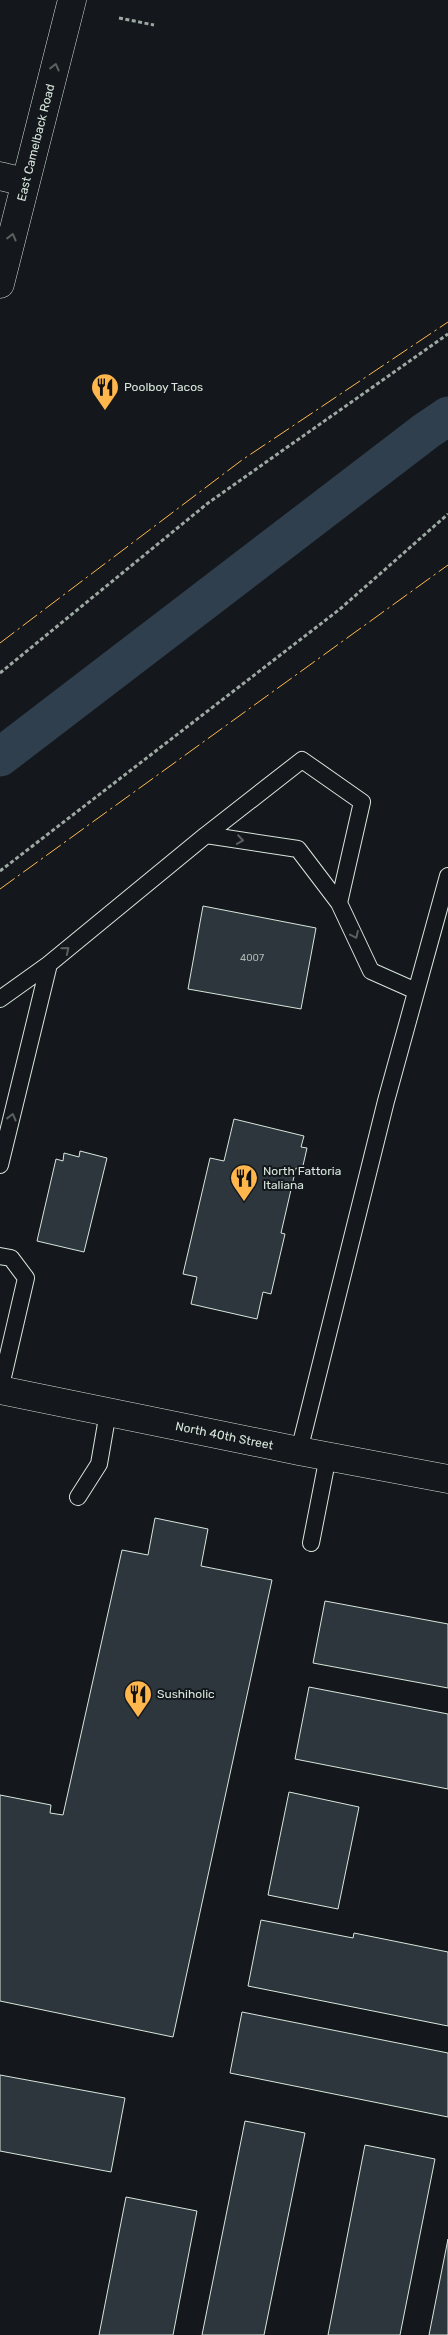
<svg xmlns="http://www.w3.org/2000/svg" width="448" height="2335" viewBox="0 0 448 2335" font-family="Rubik,sans-serif">
	<style>
		.lines { fill: none; stroke-linecap: round; stroke-linejoin: round }
		.canal { stroke: #2f3f4d; stroke-width: 39 }
		.building { fill: #2c363c; stroke: #d8e6dc }
		.service-casing { stroke: #d8e6dc; stroke-width: 18 }
		.minor-casing { stroke: #d8e6dc; stroke-width: 29 }
		.secondary-casing { stroke: #d8e6dc; stroke-width: 29 }
		.primary-casing { stroke: #d8e6dc; stroke-width: 29 }
		.path { stroke: #9da8a2; stroke-width: 3; stroke-dasharray: 4 2.5; stroke-linecap: butt }
		.service { stroke: #14181c; stroke-width: 16 }
		.minor { stroke: #14181c; stroke-width: 28 }
		.secondary { stroke: #14181c; stroke-width: 28 }
		.primary { stroke: #14181c; stroke-width: 28 }
		.power { stroke: #ffb74d; stroke-width: 1; stroke-dasharray: 18 4 2.5 4; stroke-linecap: butt }
		.oneway { stroke: #59605f }
		.labels { text-anchor: middle; dominant-baseline: central; stroke-width: 4; stroke-linejoin: round; paint-order: stroke }
		.number-label { font-size: 10px; fill: #adbab4 }
		.street-label { font-size: 12px; fill: #d8e6dc; stroke: #14181c }
		.poi-label { font-size: 12px; fill: #d8e6dc; stroke: #14181c; text-anchor: start }
	</style>
	<rect width="100%" height="100%" fill="#14181c"/>
	<g class="lines">
		<!-- canal -->
		<path class="canal" d="M 0,757 L 426,431 L 448,416"/>
	</g>
	<!-- building -->
	<path class="building" d="M 203,906 L 316,928 L 301,1009 L 188,989 Z
		M 234,1119 L 304,1136 L 301,1147 L 307,1148 L 302,1170 L 296,1168 L 281,1233 L 285,1234 L 271,1294 L 263,1292 L 257,1319 L 191,1304 L 197,1277 L 183,1274 L 210,1158 L 224,1161 Z
		M 80,1151 L 107,1158 L 84,1252 L 37,1241 L 56,1159 L 63,1161 L 64,1153 L 79,1157 Z
		M 155,1518 L 208,1529 L 201,1566 L 272,1580 L 173,2037 L 0,2001 L 0,1795 L 51,1805 L 50,1813 L 63,1815 L 122,1550 L 148,1555 Z
		M 325,1601 L 448,1624 L 448,1688 L 313,1663 Z
		M 309,1687 L 448,1714 L 448,1789 L 295,1759 Z
		M 289,1792 L 359,1807 L 338,1909 L 268,1895 Z
		M 261,1920 L 353,1938 L 354,1933 L 448,1952 L 448,2026 L 248,1986 Z
		M 242,2012 L 448,2053 L 448,2117 L 230,2073 Z
		M 0,2075 L 125,2098 L 111,2172 L 0,2151 Z
		M 245,2121 L 305,2133 L 264,2335 L 202,2335 Z
		M 365,2145 L 435,2159 L 400,2335 L 328,2335 Z
		M 126,2197 L 197,2211 L 173,2335 L 99,2335 Z
		M 448,2239 L 448,2335 L 429,2335 Z"/>
	<g class="lines">
		<!-- service casing -->
		<g class="service-casing">
			<path id="service" d="M 206,835 L 302,760 L 362,802 L 339,903
				M 0,999 L 49,964
				M 0,1165 L 49,964 L 206,835 L 298,849 L 339,903 L 371,971 L 416,991
				M 0,1256 L 11,1258 L 26,1278 L 0,1390
				M 299,1451 L 386,1101 L 448,876
				M 78,1497 L 99,1464 L 108,1412
				M 311,1543 L 328,1456"/>
		</g>
		<!-- minor casing -->
		<g class="minor-casing">
			<path id="minor" d="M 0,176 L 25,182"/>
		</g>
		<!-- secondary casing -->
		<g class="secondary-casing">
			<g id="secondary">
				<path id="s1" d="M 0,1390 L 299,1451 L 448,1479"/>
			</g>
		</g>
		<!-- primary casing -->
		<g class="primary-casing">
			<g id="primary">
				<path id="s2" d="M 0,284 L 72,0"/>
			</g>
		</g>
		<!-- path -->
		<path class="path" d="M 119,18 L 154,25
			M 0,673 L 208,503 L 448,334
			M 0,871 L 340,609 L 448,514"/>
		<!-- service -->
		<use href="#service" class="service"/>
		<!-- minor -->
		<use href="#minor" class="minor"/>
		<!-- secondary -->
		<use href="#secondary" class="secondary"/>
		<!-- primary -->
		<use href="#primary" class="primary"/>
		<!-- power -->
		<path class="power" d="M 0,643 L 242,460 L 448,322
			M 0,889 L 448,565"/>
	</g>
	<!-- one-way arrows -->
	<defs><path id="oneway-chevron" d="M-2-3.5L2.5 0L-2 3.5" fill="none" stroke-width="1.6" stroke-linecap="round" stroke-linejoin="round" transform="scale(1.25)"/></defs>
	<g class="oneway">
		<use href="#oneway-chevron" transform="translate(55 67) rotate(-76)"/>
		<use href="#oneway-chevron" transform="translate(12 237) rotate(-76)"/>
		<use href="#oneway-chevron" transform="translate(240 840) rotate(8)"/>
		<use href="#oneway-chevron" transform="translate(355 935) rotate(65)"/>
		<use href="#oneway-chevron" transform="translate(66 950) rotate(-39)"/>
		<use href="#oneway-chevron" transform="translate(12 1117) rotate(-76)"/>
	</g>
	<!-- icons -->
	<defs>
		<g id="restaurant-pin" transform="scale(1.4375)"><path d="M0 17L-7.5 6A9.5 9.5 0 1 1 7.5 6Z" fill="#ffb74d" stroke="#14181c"/><path d="M-5-6h1v4h1v-4h1v4h1v-4h1v5L-1.5 .5V6h-2V.5L-5-1ZM5-6V6H3V1.5H1.5Q1.5-4 5-6Z" fill="#111"/></g>
	</defs>
	<g fill-rule="evenodd">
		<use href="#restaurant-pin" x="105" y="387"/>
		<use href="#restaurant-pin" x="244" y="1178"/>
		<use href="#restaurant-pin" x="138" y="1694"/>
	</g>
	<g class="labels">
		<!-- number labels -->
		<g class="number-label">
			<text x="252" y="958">4007</text>
		</g>
		<!-- street labels -->
		<g class="street-label">
			<text stroke="none"><textPath href="#s2" startOffset="146">East Camelback Road</textPath></text>
			<text stroke="none"><textPath href="#s1" startOffset="229">North 40th Street</textPath></text>
		</g>
		<!-- poi labels -->
		<g class="poi-label">
			<text x="124" y="387">Poolboy Tacos</text>
			<text x="263" y="1171">North Fattoria<tspan x="263" dy="14">Italiana</tspan></text>
			<text x="157" y="1694">Sushiholic</text>
		</g>
	</g>
</svg>
